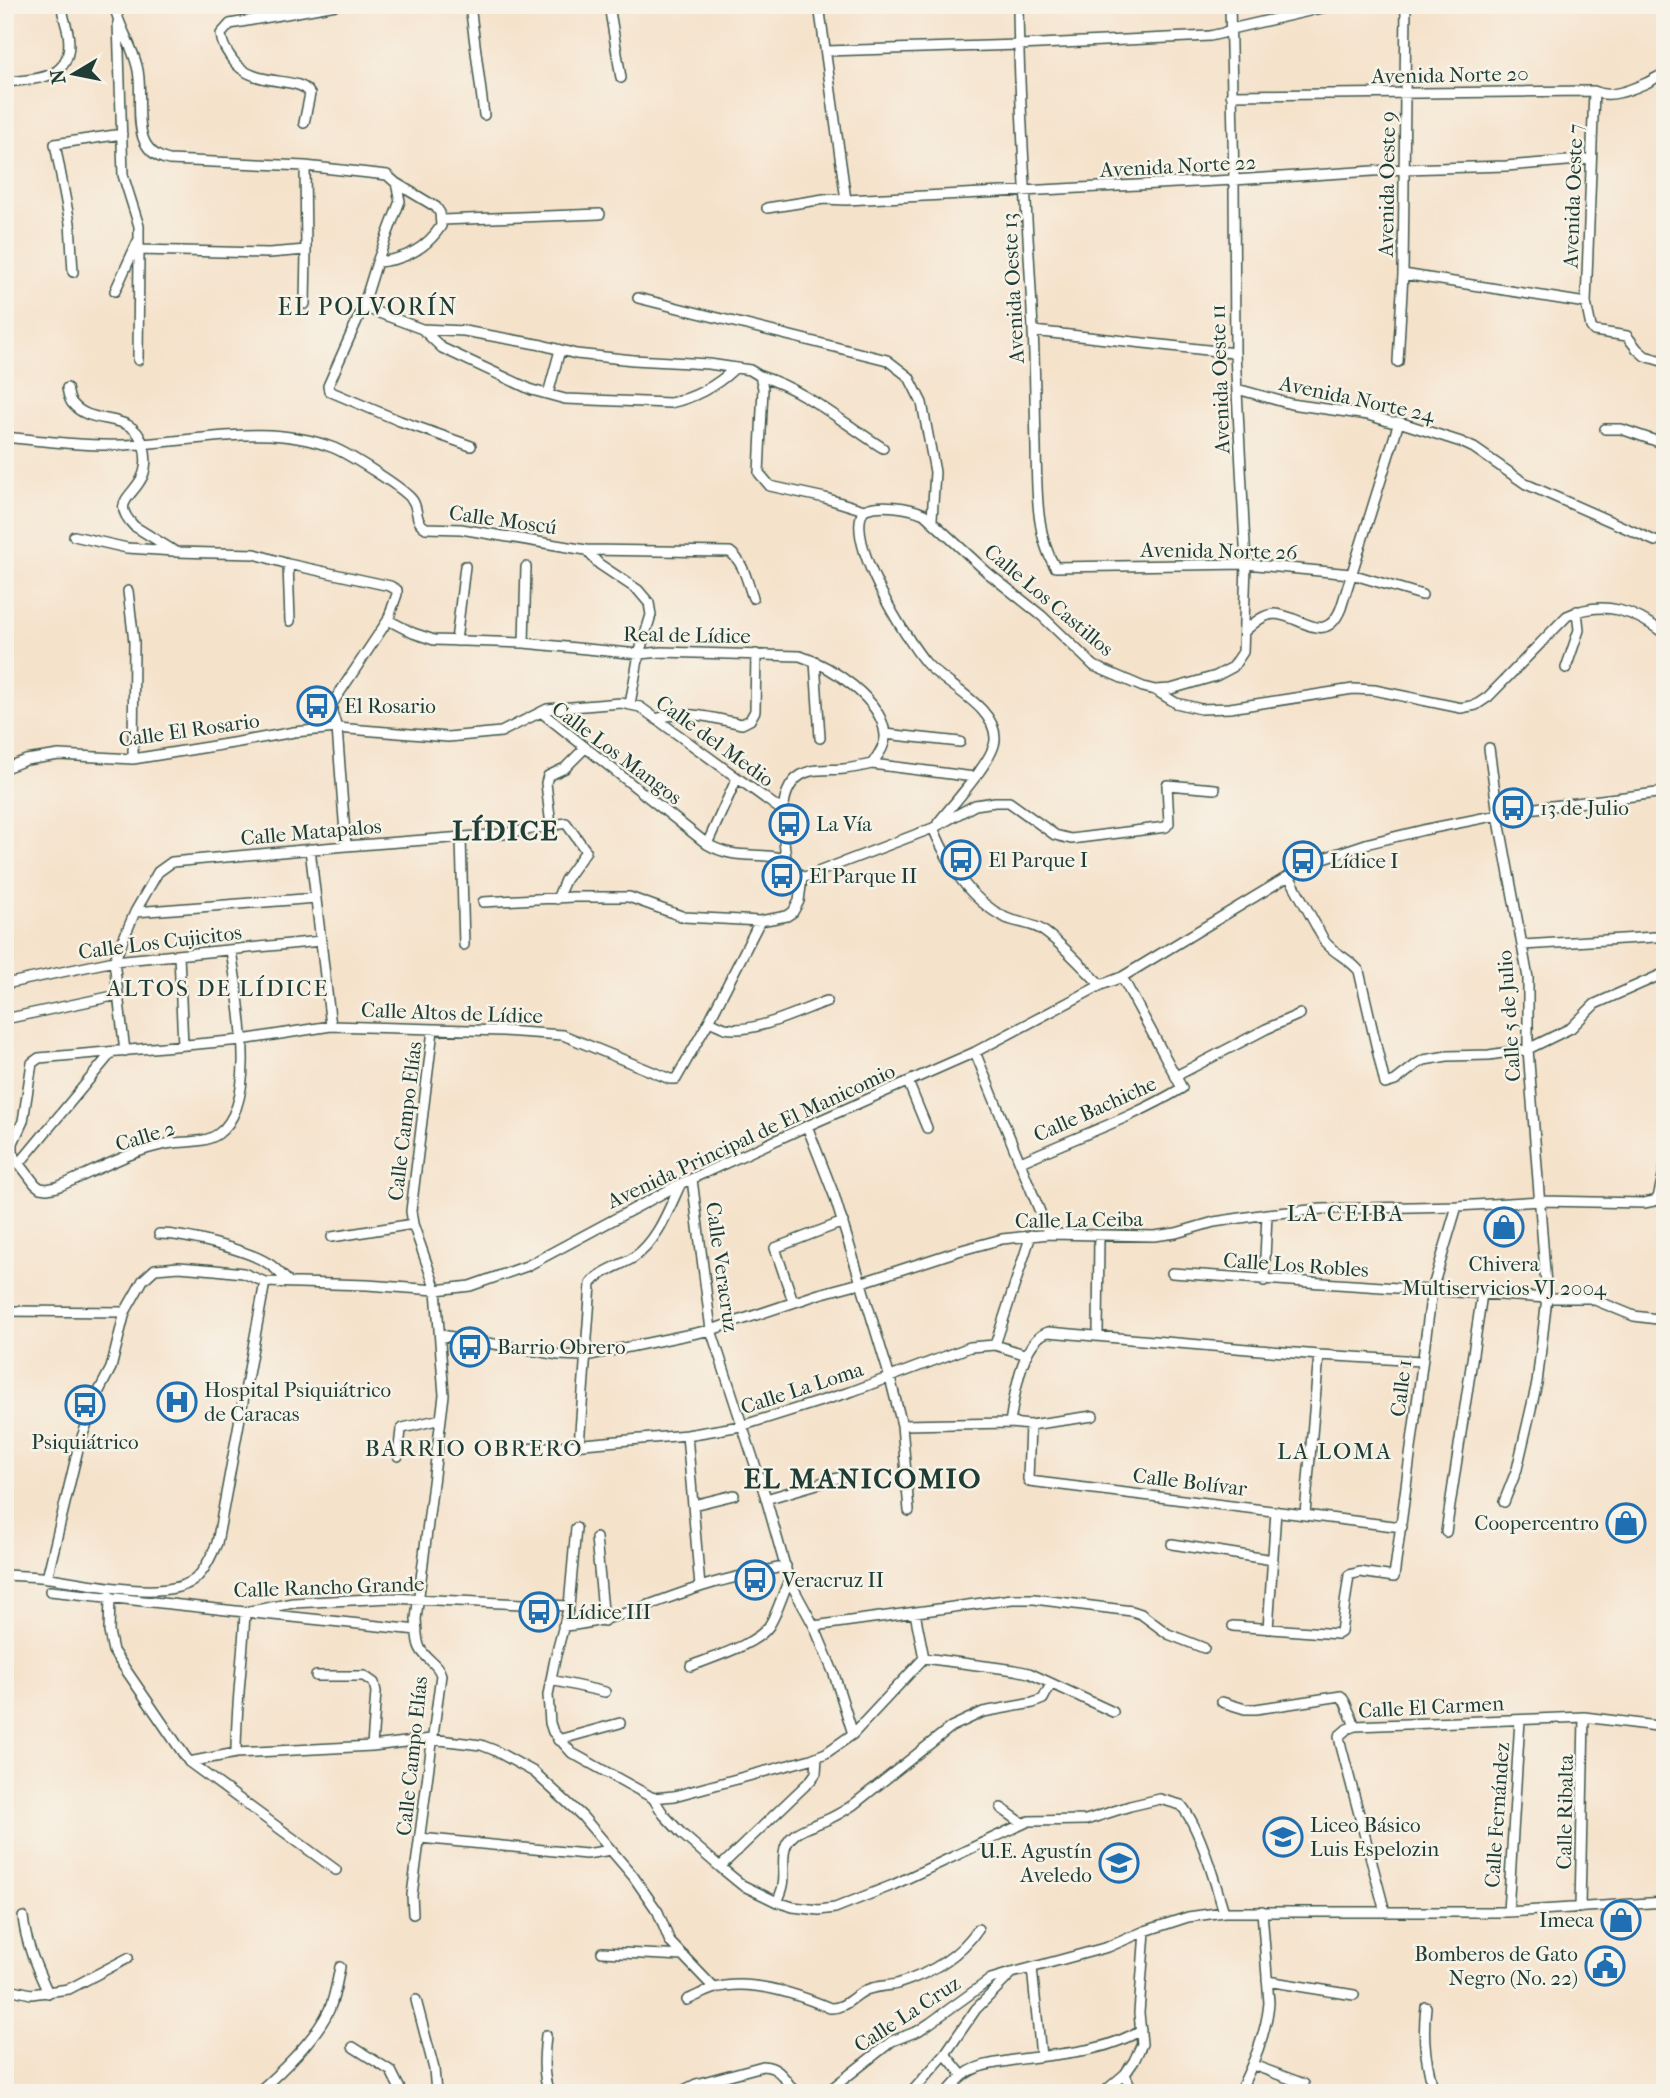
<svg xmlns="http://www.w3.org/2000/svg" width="1670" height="2098" viewBox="0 0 1670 2098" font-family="'IM FELL French Canon',serif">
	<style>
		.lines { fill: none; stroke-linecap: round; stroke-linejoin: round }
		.street-casing { stroke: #3f564b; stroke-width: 12 }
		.street { stroke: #fff; stroke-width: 9 }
		.labels { text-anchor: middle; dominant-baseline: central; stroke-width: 5; stroke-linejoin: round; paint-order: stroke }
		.street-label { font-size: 21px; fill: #1f3d34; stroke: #f7f3e8 }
		.poi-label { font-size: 21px; fill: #1f3d34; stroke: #f7f3e8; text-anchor: start }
		.neighbourhood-label { font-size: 23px; letter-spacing: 2px; fill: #1f3d34; stroke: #f7f3e8 }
		.quarter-label { font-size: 24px; letter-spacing: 2px; fill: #1f3d34; stroke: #f7f3e8 }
		.district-label { font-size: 28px; font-weight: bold; letter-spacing: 2px; fill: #1f3d34; stroke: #f7f3e8 }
	</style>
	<rect width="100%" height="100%" fill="#f7f3e8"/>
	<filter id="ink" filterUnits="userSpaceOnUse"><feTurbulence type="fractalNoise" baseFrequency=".0143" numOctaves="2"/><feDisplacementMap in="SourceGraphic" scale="14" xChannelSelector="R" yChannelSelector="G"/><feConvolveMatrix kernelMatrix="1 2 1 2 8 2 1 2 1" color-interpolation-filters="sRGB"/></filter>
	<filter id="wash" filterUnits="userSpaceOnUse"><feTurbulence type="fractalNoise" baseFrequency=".00686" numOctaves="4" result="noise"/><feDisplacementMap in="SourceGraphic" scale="28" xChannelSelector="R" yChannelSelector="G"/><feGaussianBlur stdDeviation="1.57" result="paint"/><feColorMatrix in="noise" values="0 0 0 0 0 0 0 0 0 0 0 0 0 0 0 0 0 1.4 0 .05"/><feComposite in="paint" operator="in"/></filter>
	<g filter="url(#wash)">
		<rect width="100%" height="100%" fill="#f5e2cb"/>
	</g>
	<g filter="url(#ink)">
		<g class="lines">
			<!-- street casing -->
			<g class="street-casing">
				<path id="street" d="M 114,5 C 119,27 132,45 137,66 C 146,97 125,150 169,160 L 305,166 L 387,175 L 396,183
					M 470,5 L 484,115
					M 609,5 L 621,78
					M 819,5 L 846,200
					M 1018,5 C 1019,114 1028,222 1033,330 C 1035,369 1035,408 1036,447 C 1037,485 1035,534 1055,567 L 1246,564 L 1351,574 L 1422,595
					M 118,22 L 123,175 L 139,226 L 139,250 L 269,253 L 306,250 L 305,304
					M 826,51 L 1019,45 L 1210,36 L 1223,33 L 1231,29 L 1335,5
					M 5,82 C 40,79 75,79 68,33 C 66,23 62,14 62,5
					M 1594,91 L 1586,303 L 1591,327 L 1594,331 L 1627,336 L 1637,349 L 1645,356 L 1665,362
					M 1231,95 L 1594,91 C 1608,99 1630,90 1644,84 C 1652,81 1657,76 1665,74
					M 304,123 L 310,94 C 300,74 253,90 232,59 C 226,50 222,45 221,34 L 230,24 L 336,5
					M 305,166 L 306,250
					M 767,208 L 824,199 L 846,200 L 1234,180 L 1404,169 L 1506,166 L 1591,159
					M 442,220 L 600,214
					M 377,262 C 404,260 426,249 441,226 L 440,213 L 436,207 L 396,183 L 400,201 L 377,262 L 363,307 L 328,386 L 329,391 L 400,421 L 471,446
					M 73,272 L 70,223 L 55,144 L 122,134
					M 1403,274 L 1586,303
					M 115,291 L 138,241
					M 638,298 L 887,360 L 909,377 L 922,403 L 935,472 L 932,519
					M 363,307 L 422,329 L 464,331 L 542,345 L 576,354 L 633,360 L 709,364 L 750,370 L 760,376 L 763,388 L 759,473 L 770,486 L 825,498 L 864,510 C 879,503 909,507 924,514 L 988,573 L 1042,616 L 1094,666 L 1143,687 L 1155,690 L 1176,703 L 1201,709 L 1230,708 L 1353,689 L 1374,690 L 1461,708 L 1476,705 L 1488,697 L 1567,616 C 1603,599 1635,611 1665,634
					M 422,329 L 442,348 L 532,390 L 565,399 L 670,403 C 694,398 717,385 734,369
					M 1033,331 L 1235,353
					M 138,360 L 139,250
					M 1398,362 L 1403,274 L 1406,5
					M 760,376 C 806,390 843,423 883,448
					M 67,388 C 68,393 69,400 72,403 C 91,428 132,409 143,444 C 147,455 147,471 140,481 C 128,500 113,504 134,526 L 176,552 L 255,554 L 288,564 L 390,586 L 397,590 L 397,594 L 388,620
					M 1237,389 L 1291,404 L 1368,415 L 1391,422 L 1399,422 L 1461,442 L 1474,448 L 1526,484 L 1655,541
					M 548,394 L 560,350
					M 1605,429 L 1621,429 L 1665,444
					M 5,437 C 44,441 83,446 122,445 C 193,443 265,421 334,448 C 348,454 406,489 413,501 C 419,511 414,521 426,528 L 461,529 L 586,550 L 730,552 C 744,562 747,582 753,598
					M 864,510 C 843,539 906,639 926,663 C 945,685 997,707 995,740 C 994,760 951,806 938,823
					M 74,536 L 127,548 L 174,551
					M 586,550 L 599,564 L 638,590 L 649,603 L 651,615 L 639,654 L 630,704
					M 288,564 L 290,621
					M 128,591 L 134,642 L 133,759
					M 1245,631 C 1253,624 1262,615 1274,614 C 1300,614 1325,648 1341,608 L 1399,422
					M 456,641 L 465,566
					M 524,643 L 526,567
					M 815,661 L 820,738
					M 1566,668 L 1579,630 L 1577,611
					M 1155,690 L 1171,689 L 1216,676 L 1233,667 L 1243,652 L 1246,564 L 1235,353 L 1234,180 L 1230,5
					M 541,712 L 707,844 C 736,861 757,851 786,859
					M 656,719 C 685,709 713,718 742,724 L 750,720 L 755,711 L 756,654
					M 885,734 L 960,742
					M 1489,748 L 1498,815 L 1528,978 L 1528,1049 L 1547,1298 L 1537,1383 L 1517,1469 L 1504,1502
					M 872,764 L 974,777
					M 5,768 L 26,760 L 59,755 L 133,759 L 239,742 L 294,732 L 337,728 L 448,737 L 501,732 L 547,709 L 621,703 L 640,707 L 784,812
					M 551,826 L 546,783 L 548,776 L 565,768 L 585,748
					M 933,828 C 949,865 968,899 1006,918 C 1018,923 1031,923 1042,930 C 1064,945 1082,967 1101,985
					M 461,838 L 464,945
					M 707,844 L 737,778
					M 346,846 L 337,728 L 332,712 L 332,704 L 388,620 L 413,633 L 434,640 L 524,643 L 639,654 L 662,652 L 800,656 C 831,666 882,699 885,735 C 886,746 877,756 872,764 C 863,766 853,768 844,769 C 834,770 821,769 811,771 C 774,780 783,831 786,859
					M 310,849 L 331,1026
					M 786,859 L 802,878
					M 1289,876 L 1325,942 C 1335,954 1350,959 1359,971 L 1385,1084 L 1395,1081 L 1417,1064 L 1424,1060 L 1447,1056 L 1489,1055 L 1528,1049 L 1571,1028 L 1595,1004 L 1665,973
					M 802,878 L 933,828 L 975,805 L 995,802 L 1009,802 L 1055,835 L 1071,839 L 1166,827 L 1169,823 L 1167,785 L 1215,789
					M 483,902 L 573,897 L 629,897 L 684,917 L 760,921 L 787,916 L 793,912 L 799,901 L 802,878
					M 135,912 L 316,898
					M 1523,945 L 1655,937
					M 231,950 C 237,995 261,1103 218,1134 C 204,1144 182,1141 166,1144 C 131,1150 90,1174 57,1187 L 47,1189 L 40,1188 L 35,1184 L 16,1159 L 13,1152 L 13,1143 L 23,1121 L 32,1063 L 39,1058 L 242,1040 L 331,1026 L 503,1031 L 563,1035 L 670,1079 L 676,1079 L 709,1021 L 760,921
					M 179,955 L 183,1045
					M 5,984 L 114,961 L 321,941
					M 5,1019 L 118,995
					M 709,1021 C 714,1023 720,1026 725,1028 C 754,1034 799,1011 827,1001
					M 125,1051 L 114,961 L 135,912 L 158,872 L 172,862 L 346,846 L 503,834 L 566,823 L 586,851 L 565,880 L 557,899
					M 975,1052 L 1049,1234
					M 1176,1076 L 1266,1029 L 1300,1014
					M 908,1082 L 927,1128
					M 807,1126 L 834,1195 L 890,1378 L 902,1425 L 909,1511
					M 1021,1162 C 1075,1137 1131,1119 1182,1088 L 1122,977
					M 19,1164 L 112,1052
					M 692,1179 L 711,1330 L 765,1495 L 789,1580 L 814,1626 L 834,1674 L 853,1734
					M 159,1234 C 184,1234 248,1250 269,1264 C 276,1268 282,1276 289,1282
					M 332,1237 L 413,1224
					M 1172,1273 L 1547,1298 L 1590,1298 L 1634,1316 L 1665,1320
					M 1264,1281 L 1267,1214
					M 793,1301 L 775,1248 L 843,1222
					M 5,1311 L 125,1312
					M 441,1335 L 559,1355 L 585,1356 L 711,1330 L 819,1294 L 860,1283 L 958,1251 L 1002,1239 L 1049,1234 L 1154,1236 L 1176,1233 L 1214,1222 L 1267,1214 L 1322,1209 L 1457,1206 L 1541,1201 L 1644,1203 L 1654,1201 L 1658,1198 L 1665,1167
					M 1098,1335 L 1099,1235
					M 995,1345 L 1031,1235
					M 1010,1423 C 1014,1399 1021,1340 1048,1332 L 1319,1355 L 1421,1361
					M 902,1425 L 1010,1423 L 1030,1425 L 1093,1416
					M 1030,1425 L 1028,1479 L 1029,1481 L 1402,1527
					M 687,1435 L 700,1587
					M 579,1445 L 591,1284 C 600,1271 620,1266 633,1258 C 657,1242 668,1211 680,1185
					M 526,1449 L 687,1435 L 741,1426 L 853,1391 L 970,1347 L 995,1345 L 1027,1355
					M 398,1456 L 401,1430 L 403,1428 L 441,1419
					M 766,1499 L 848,1475
					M 693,1505 L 734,1495
					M 1305,1514 L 1319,1355
					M 576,1528 L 569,1606 L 555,1659 L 548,1695 L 550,1723 L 553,1732 L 572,1753 L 653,1798 L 664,1815 L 682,1834 L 720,1867 L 742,1885 L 777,1902 L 793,1907 L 819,1910 L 835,1908 L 893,1885 L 1029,1821 L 1086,1820 L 1130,1806 L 1160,1799 L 1181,1805 C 1200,1827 1215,1883 1224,1912
					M 1446,1532 L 1482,1294
					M 596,1538 L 604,1621
					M 1172,1544 L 1273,1560
					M 5,1575 C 20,1576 34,1576 49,1578 C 85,1582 163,1602 194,1580 C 205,1571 211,1556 217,1543 L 265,1282
					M 47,1578 L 79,1445 L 99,1391 L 111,1368 L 125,1312 L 143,1280 L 155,1269 L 179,1267 L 215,1270 L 243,1273 L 265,1282 L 367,1285 L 436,1290 L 470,1286 L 527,1266 L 680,1184 L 807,1126 L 975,1052 L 1101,985 L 1122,977 L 1289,876 L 1324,858 L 1369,843 L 1423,830 L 1528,809 L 1665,792
					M 50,1591 L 245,1612 L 293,1603 L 391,1598 L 569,1606
					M 110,1596 L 109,1632 L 113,1651 L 189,1762 L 336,1870
					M 563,1626 C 611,1623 653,1602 697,1588 C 726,1578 757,1573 786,1566
					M 814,1626 L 1012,1599 L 1034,1599 L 1132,1611 L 1141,1614 L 1168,1634 L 1204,1648
					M 1233,1626 L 1338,1634 L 1341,1632 L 1349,1575 L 1360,1572 L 1394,1577 L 1432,1290 L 1457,1206
					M 1268,1629 L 1276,1511
					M 924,1658 L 1015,1670 L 1029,1673 L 1113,1712
					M 691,1666 C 713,1657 756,1645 769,1626 C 778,1612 782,1595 789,1580
					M 316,1676 L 364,1676 L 374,1683 L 376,1692 L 372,1746
					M 551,1680 L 605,1692
					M 1222,1702 L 1245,1709 L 1256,1709 L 1341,1696 L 1345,1702 L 1355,1726
					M 558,1740 L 620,1723
					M 236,1753 C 236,1705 243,1659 245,1612 L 417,1630
					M 189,1762 L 236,1753 L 372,1746 L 431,1739 L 481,1745 L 494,1750 L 534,1772 L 582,1816 L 633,1876 L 658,1912 L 670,1942 L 714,1988
					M 653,1798 L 674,1796 L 811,1759 L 826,1753 L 853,1734 L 924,1658 L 915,1613
					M 1001,1808 L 1022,1823
					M 420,1838 L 586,1854 L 611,1850
					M 720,1867 L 811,1780 L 816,1773 L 817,1757
					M 777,1902 C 788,1879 782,1876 784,1854 C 786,1832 807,1828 824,1821 C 834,1817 844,1811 853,1805 L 951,1727 L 983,1712 L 1033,1703 L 1043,1699 L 1051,1684
					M 1580,1908 L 1584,1717
					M 1385,1912 L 1341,1746 L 1339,1736 L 1347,1729 L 1355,1726 L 1584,1717 L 1665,1727
					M 1508,1912 L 1520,1720
					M 413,1914 L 412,1895 L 441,1675 C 438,1663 425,1659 420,1648 C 416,1640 417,1628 416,1619 L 444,1395 L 436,1290 L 413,1224 L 411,1211 L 433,1030
					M 23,1917 C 26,1945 37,1968 48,1993
					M 602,1952 L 684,1956
					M 1032,1968 L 1041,2056
					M 1267,1981 L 1354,1995
					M 5,1988 L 31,1994 L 69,1989 L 128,1958
					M 416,2000 L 434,2069 L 436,2093
					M 687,2000 C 695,1997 703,1992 712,1989 C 748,1977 797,1994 830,2008 C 846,2009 855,1993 869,1989 C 878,1986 888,1986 897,1984 C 929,1974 959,1957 978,1929
					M 1426,2007 C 1422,2041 1426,2060 1434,2093
					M 546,2035 C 544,2055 542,2074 549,2093
					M 353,2047 L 391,2071 L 402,2093
					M 945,2054 L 963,2076
					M 1253,2065 L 1304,2084
					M 1125,2074 L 1133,2093
					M 257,2093 C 282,2071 315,2040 329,2010 C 335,1997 337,1981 340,1967
					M 678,2093 L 696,2084 L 763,2066 C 781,2067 785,2081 796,2093
					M 826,2093 L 892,2041 L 918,2031 L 930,2023 L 991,1979 L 1011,1973
					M 911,2093 L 945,2054 L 976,2009 L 1012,1973 L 1108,1947 L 1145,1931 L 1188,1917 L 1224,1912 L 1508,1912 L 1665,1902
					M 947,2093 C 953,2086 959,2078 967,2073 C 980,2064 998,2063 1014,2060 C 1059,2053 1101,2054 1141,2030
					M 1103,2093 L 1125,2074 L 1134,2061 L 1142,2044 L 1139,2013 L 1145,1931
					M 1239,2093 C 1253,2064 1266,2035 1269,2003 L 1262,1911"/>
			</g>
			<!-- street -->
			<use href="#street" class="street"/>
		</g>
	</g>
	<!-- icons -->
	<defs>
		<g id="bus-ring" transform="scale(2.0125)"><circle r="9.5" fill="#f7f3e8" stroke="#1f6fb2" stroke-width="1.5"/><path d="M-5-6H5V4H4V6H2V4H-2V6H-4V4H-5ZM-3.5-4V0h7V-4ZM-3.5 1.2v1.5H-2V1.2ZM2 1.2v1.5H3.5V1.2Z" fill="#1f6fb2"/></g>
		<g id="shop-ring" transform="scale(2.0125)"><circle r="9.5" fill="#f7f3e8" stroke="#1f6fb2" stroke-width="1.5"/><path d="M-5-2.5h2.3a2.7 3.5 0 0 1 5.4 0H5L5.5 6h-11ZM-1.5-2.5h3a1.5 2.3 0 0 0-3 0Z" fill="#1f6fb2"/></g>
		<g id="hospital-ring" transform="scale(2.0125)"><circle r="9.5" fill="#f7f3e8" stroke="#1f6fb2" stroke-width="1.5"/><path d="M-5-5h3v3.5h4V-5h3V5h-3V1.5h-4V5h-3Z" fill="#1f6fb2"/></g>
		<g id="school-ring" transform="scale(2.0125)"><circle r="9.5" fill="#f7f3e8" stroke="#1f6fb2" stroke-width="1.5"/><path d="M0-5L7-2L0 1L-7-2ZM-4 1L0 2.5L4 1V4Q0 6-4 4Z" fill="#1f6fb2"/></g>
		<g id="civic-ring" transform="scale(2.0125)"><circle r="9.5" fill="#f7f3e8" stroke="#1f6fb2" stroke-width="1.5"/><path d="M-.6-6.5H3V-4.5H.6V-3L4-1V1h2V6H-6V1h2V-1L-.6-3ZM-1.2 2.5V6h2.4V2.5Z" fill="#1f6fb2"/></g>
	</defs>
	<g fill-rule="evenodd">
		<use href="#bus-ring" x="317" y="706"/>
		<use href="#bus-ring" x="1513" y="808"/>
		<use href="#bus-ring" x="789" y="824"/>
		<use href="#bus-ring" x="961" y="860"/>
		<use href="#bus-ring" x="1303" y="861"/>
		<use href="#bus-ring" x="782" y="876"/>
		<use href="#shop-ring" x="1504" y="1227"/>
		<use href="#bus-ring" x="470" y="1347"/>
		<use href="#hospital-ring" x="177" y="1402"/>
		<use href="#bus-ring" x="85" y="1405"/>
		<use href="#shop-ring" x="1626" y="1523"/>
		<use href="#bus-ring" x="755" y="1580"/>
		<use href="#bus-ring" x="539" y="1612"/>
		<use href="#school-ring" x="1283" y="1837"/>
		<use href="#school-ring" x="1119" y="1863"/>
		<use href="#shop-ring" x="1621" y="1920"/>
		<use href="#civic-ring" x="1605" y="1966"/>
	</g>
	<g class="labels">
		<!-- street labels -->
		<g class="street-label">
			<text transform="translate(1450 75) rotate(-1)">Avenida Norte 20</text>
			<text transform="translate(1178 166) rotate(-3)">Avenida Norte 22</text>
			<text transform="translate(1387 184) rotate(-89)">Avenida Oeste 9</text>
			<text transform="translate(1573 196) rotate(-88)">Avenida Oeste 7</text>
			<text transform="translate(1013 288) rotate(-93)">Avenida Oeste 13</text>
			<text transform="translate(1220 379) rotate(-92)">Avenida Oeste 11</text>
			<text transform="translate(1357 399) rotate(12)">Avenida Norte 24</text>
			<text transform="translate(503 520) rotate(8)">Calle Moscú</text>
			<text transform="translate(1219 551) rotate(1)">Avenida Norte 26</text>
			<text transform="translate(1049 600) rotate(40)">Calle Los Castillos</text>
			<text transform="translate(687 635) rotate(1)">Real de Lídice</text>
			<text transform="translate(189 730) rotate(-8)">Calle El Rosario</text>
			<text transform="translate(715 741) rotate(36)">Calle del Medio</text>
			<text transform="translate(617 753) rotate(37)">Calle Los Mangos</text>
			<text transform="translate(311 832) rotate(-5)">Calle Matapalos</text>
			<text transform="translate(160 942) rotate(-7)">Calle Los Cujicitos</text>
			<text transform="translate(452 1013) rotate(2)">Calle Altos de Lídice</text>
			<text transform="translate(1509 1016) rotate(-94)">Calle 5 de Julio</text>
			<text transform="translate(1095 1109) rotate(-24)">Calle Bachiche</text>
			<text transform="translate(405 1121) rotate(-83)">Calle Campo Elías</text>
			<text transform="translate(145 1136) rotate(-17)">Calle 2</text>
			<text transform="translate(751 1136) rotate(-25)">Avenida Principal de El Manicomio</text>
			<text transform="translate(1079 1220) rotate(-1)">Calle La Ceiba</text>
			<text transform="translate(1296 1265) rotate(4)">Calle Los Robles</text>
			<text transform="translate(722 1267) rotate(82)">Calle Veracruz</text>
			<text transform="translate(802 1388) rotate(-18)">Calle La Loma</text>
			<text transform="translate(1401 1388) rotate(-83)">Calle 1</text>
			<text transform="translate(1190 1482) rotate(7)">Calle Bolívar</text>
			<text transform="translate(329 1587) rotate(-2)">Calle Rancho Grande</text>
			<text transform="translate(1431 1707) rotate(-3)">Calle El Carmen</text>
			<text transform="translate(412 1756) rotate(-84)">Calle Campo Elías</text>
			<text transform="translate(1565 1812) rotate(-89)">Calle Ribalta</text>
			<text transform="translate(1497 1815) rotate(-86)">Calle Fernández</text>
			<text transform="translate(907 2014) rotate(-33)">Calle La Cruz</text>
		</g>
		<!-- poi labels -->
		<g class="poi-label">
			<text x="344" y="706">El Rosario</text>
			<text x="1540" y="808">13 de Julio</text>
			<text x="816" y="824">La Vía</text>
			<text x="988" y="860">El Parque I</text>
			<text x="1330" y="861">Lídice I</text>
			<text x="809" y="876">El Parque II</text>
			<text x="1504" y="1264" text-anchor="middle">Chivera<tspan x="1504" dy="24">Multiservicios VJ 2004</tspan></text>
			<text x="497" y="1347">Barrio Obrero</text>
			<text x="204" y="1390">Hospital Psiquiátrico<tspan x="204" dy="24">de Caracas</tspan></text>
			<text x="85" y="1442" text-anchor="middle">Psiquiátrico</text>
			<text x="1599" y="1523" text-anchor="end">Coopercentro</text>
			<text x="782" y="1580">Veracruz II</text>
			<text x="566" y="1612">Lídice III</text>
			<text x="1310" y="1825">Liceo Básico<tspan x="1310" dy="24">Luis Espelozin</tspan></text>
			<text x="1092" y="1851" text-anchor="end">U.E. Agustín<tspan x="1092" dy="24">Aveledo</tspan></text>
			<text x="1594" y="1920" text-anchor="end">Imeca</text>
			<text x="1578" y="1954" text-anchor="end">Bomberos de Gato<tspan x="1578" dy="24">Negro (No. 22)</tspan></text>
		</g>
		<!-- neighbourhood labels -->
		<g class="neighbourhood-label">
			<text x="218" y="988">ALTOS DE LÍDICE</text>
			<text x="1346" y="1213">LA CEIBA</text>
			<text x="474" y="1448">BARRIO OBRERO</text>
			<text x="1335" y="1451">LA LOMA</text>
		</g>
		<!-- quarter labels -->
		<g class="quarter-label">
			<text x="368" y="307">EL POLVORÍN</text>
		</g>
		<!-- district labels -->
		<g class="district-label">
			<text x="506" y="830">LÍDICE</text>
			<text x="863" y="1478">EL MANICOMIO</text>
		</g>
	</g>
	<!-- margin -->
	<rect width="1670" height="2098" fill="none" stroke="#f7f3e8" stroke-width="28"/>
	<!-- north arrow -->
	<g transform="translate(74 74) rotate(260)" stroke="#f7f3e8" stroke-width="5" paint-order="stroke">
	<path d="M0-5L12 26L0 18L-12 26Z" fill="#1f3d34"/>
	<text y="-10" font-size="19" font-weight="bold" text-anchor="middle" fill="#1f3d34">N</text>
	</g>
</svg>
